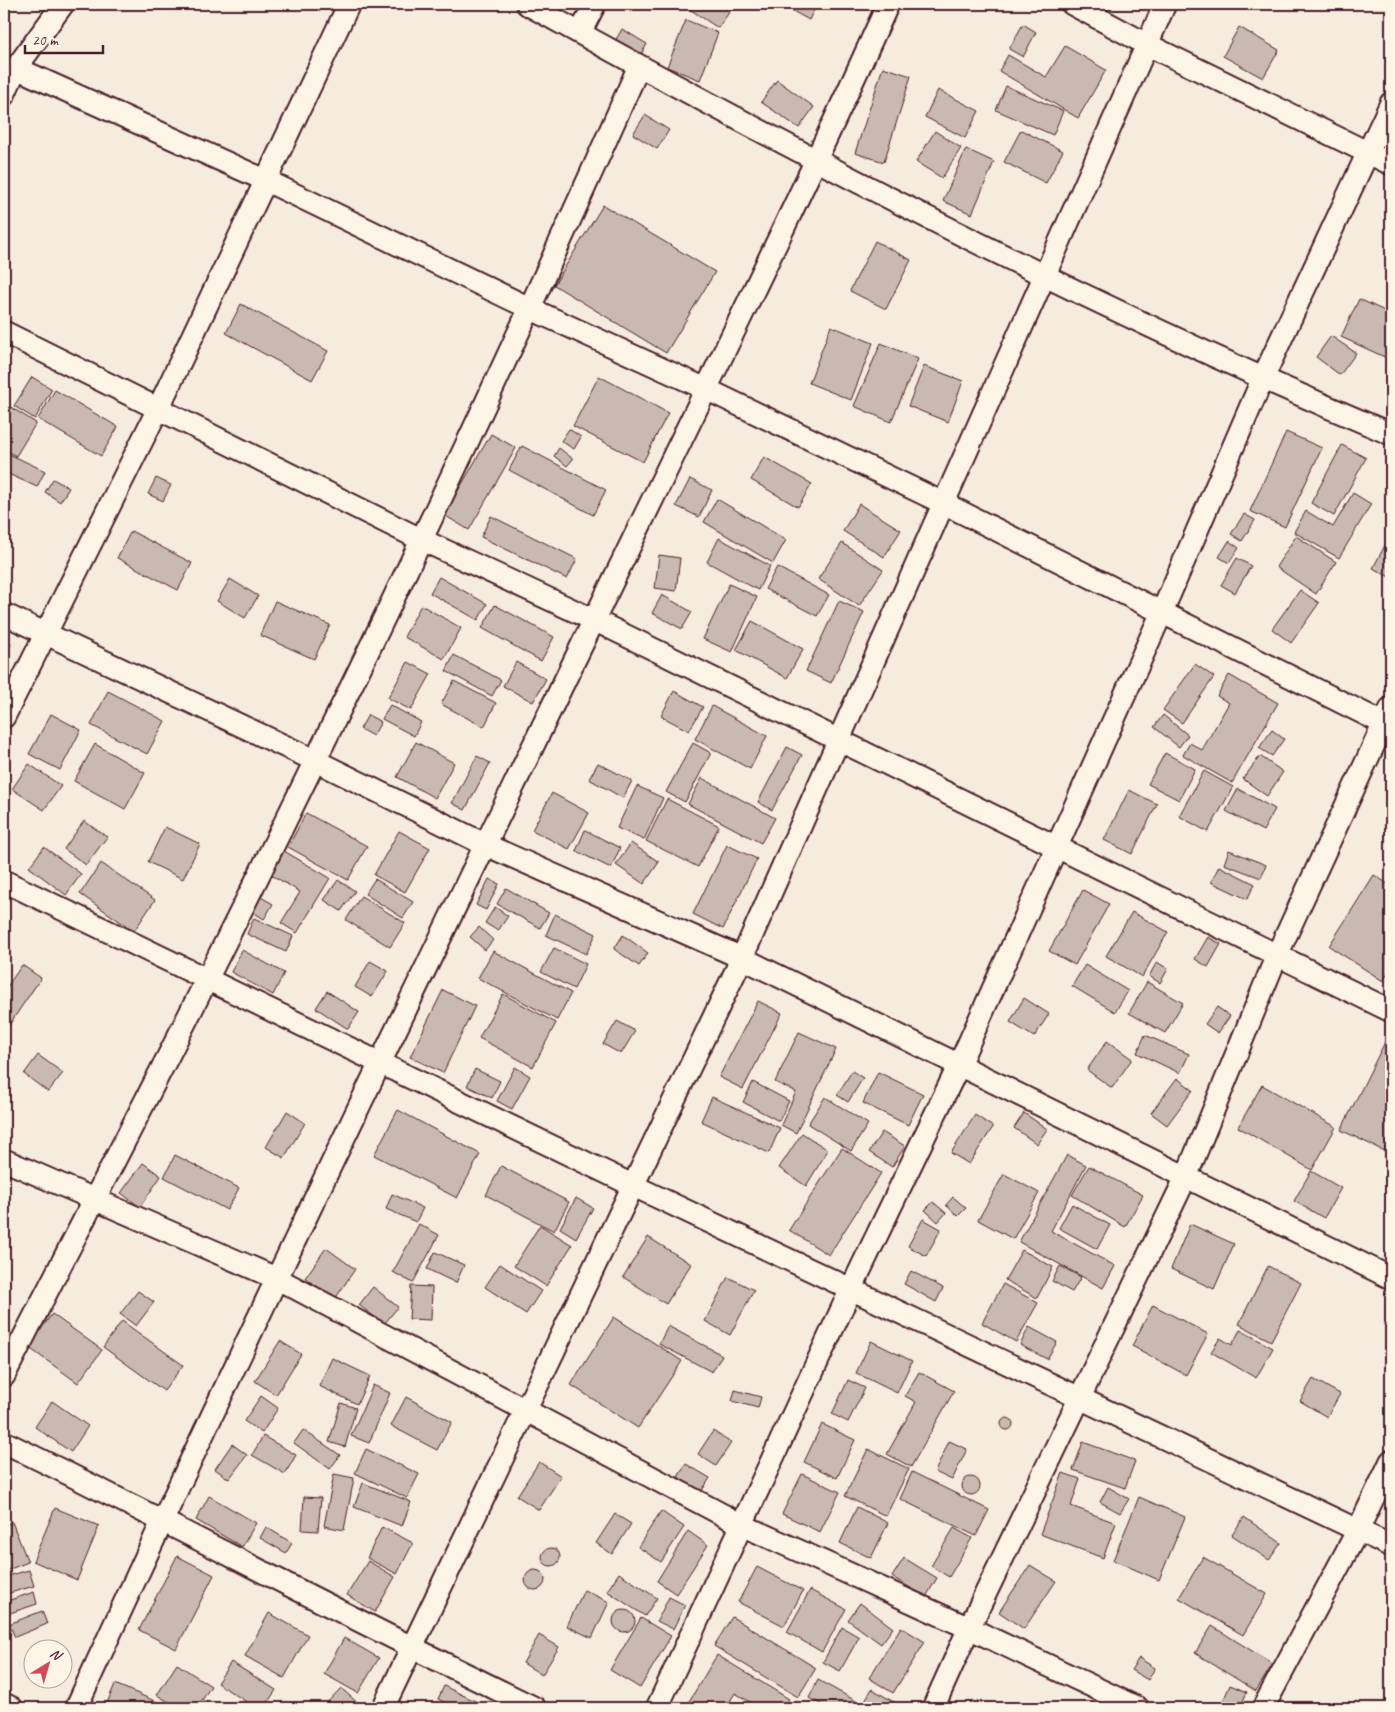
<svg xmlns="http://www.w3.org/2000/svg" width="1395" height="1712" viewBox="0 0 1395 1712" font-family="Caveat,sans-serif">
	<style>
		.building { fill: #cab9b1; stroke: #4a1f2b }
		.lines { fill: none; stroke-linecap: round; stroke-linejoin: round }
		.minor-casing { stroke: #4a1f2b; stroke-width: 25 }
		.minor { stroke: #fcf5e5; stroke-width: 21 }
	</style>
	<rect width="100%" height="100%" fill="#f5ecde"/>
	<filter id="ink" filterUnits="userSpaceOnUse"><feTurbulence type="fractalNoise" baseFrequency=".02" numOctaves="2"/><feDisplacementMap in="SourceGraphic" scale="10" xChannelSelector="R" yChannelSelector="G"/><feConvolveMatrix kernelMatrix="1 2 1 2 8 2 1 2 1" color-interpolation-filters="sRGB"/></filter>
	<g filter="url(#ink)">
		<!-- building -->
		<path class="building" d="M 682,4 L 735,4 L 718,28 Z
			M 780,4 L 817,4 L 809,20 Z
			M 686,20 L 718,33 L 700,80 L 667,67 Z
			M 1023,24 L 1036,32 L 1023,57 L 1009,49 Z
			M 1239,27 L 1279,50 L 1263,78 L 1223,56 Z
			M 622,29 L 647,44 L 639,58 L 614,43 Z
			M 1065,46 L 1106,70 L 1078,118 L 999,71 L 1008,55 L 1046,77 Z
			M 883,67 L 911,76 L 884,162 L 855,153 Z
			M 777,80 L 814,107 L 799,128 L 761,102 Z
			M 1006,86 L 1063,111 L 1053,135 L 996,110 Z
			M 938,90 L 979,111 L 965,138 L 925,117 Z
			M 645,115 L 669,130 L 657,149 L 633,134 Z
			M 1021,130 L 1063,151 L 1046,183 L 1004,162 Z
			M 935,131 L 961,148 L 942,178 L 916,162 Z
			M 966,149 L 994,162 L 972,214 L 943,201 Z
			M 603,205 L 715,272 L 666,353 L 554,285 Z
			M 875,241 L 911,260 L 886,309 L 850,291 Z
			M 1359,299 L 1391,314 L 1391,360 L 1341,337 Z
			M 241,304 L 328,351 L 312,380 L 226,333 Z
			M 831,326 L 873,343 L 851,400 L 809,383 Z
			M 1331,336 L 1356,353 L 1340,375 L 1316,357 Z
			M 881,343 L 918,359 L 891,422 L 854,406 Z
			M 924,366 L 963,381 L 948,422 L 908,406 Z
			M 599,376 L 668,413 L 643,462 L 573,426 Z
			M 32,377 L 52,389 L 35,419 L 14,406 Z
			M 55,390 L 118,427 L 101,456 L 38,419 Z
			M 9,406 L 36,423 L 16,456 L 4,449 L 4,415 Z
			M 569,429 L 581,437 L 574,449 L 561,441 Z
			M 1286,432 L 1322,448 L 1285,527 L 1250,511 Z
			M 491,434 L 516,448 L 469,530 L 444,515 Z
			M 1342,445 L 1366,458 L 1334,516 L 1311,503 Z
			M 522,446 L 606,490 L 593,515 L 509,470 Z
			M 559,448 L 573,459 L 567,466 L 554,456 Z
			M 5,452 L 45,471 L 37,487 L 4,472 Z
			M 764,457 L 812,484 L 798,507 L 751,480 Z
			M 156,478 L 171,485 L 163,501 L 148,494 Z
			M 53,479 L 69,488 L 60,502 L 45,492 Z
			M 690,479 L 712,490 L 699,517 L 676,506 Z
			M 1353,493 L 1371,504 L 1339,558 L 1294,532 L 1306,511 L 1333,527 Z
			M 717,499 L 786,540 L 773,563 L 704,522 Z
			M 859,504 L 901,530 L 884,557 L 843,531 Z
			M 1244,514 L 1255,520 L 1242,541 L 1231,534 Z
			M 491,516 L 577,559 L 567,579 L 481,537 Z
			M 131,531 L 192,563 L 178,590 L 117,558 Z
			M 1391,534 L 1391,578 L 1373,568 Z
			M 1296,536 L 1336,562 L 1316,594 L 1276,567 Z
			M 719,538 L 770,566 L 758,590 L 707,562 Z
			M 1229,541 L 1239,548 L 1229,563 L 1219,557 Z
			M 842,543 L 883,570 L 859,606 L 818,579 Z
			M 659,555 L 680,558 L 676,591 L 655,588 Z
			M 1237,558 L 1251,566 L 1235,593 L 1221,585 Z
			M 777,567 L 829,595 L 817,616 L 765,589 Z
			M 439,577 L 487,604 L 478,620 L 430,593 Z
			M 230,579 L 258,596 L 245,618 L 217,601 Z
			M 729,584 L 757,597 L 732,652 L 703,639 Z
			M 1300,590 L 1319,603 L 1291,643 L 1272,629 Z
			M 662,595 L 692,612 L 682,629 L 652,613 Z
			M 275,601 L 330,625 L 314,659 L 260,635 Z
			M 839,601 L 864,612 L 831,683 L 806,671 Z
			M 421,605 L 461,628 L 444,659 L 404,637 Z
			M 495,605 L 554,637 L 541,661 L 482,628 Z
			M 752,621 L 803,649 L 787,678 L 736,650 Z
			M 4,641 L 11,644 L 4,659 Z
			M 454,655 L 501,680 L 492,696 L 446,671 Z
			M 408,662 L 431,674 L 411,710 L 388,698 Z
			M 516,662 L 546,679 L 533,702 L 503,686 Z
			M 1195,664 L 1214,677 L 1182,723 L 1163,710 Z
			M 1229,675 L 1278,703 L 1232,783 L 1183,755 L 1190,743 L 1202,750 L 1229,703 L 1217,696 Z
			M 454,681 L 496,703 L 484,727 L 441,704 Z
			M 108,691 L 165,721 L 147,754 L 91,725 Z
			M 674,691 L 703,707 L 689,731 L 661,716 Z
			M 390,705 L 421,722 L 414,736 L 382,719 Z
			M 712,706 L 767,736 L 750,769 L 695,739 Z
			M 51,714 L 81,730 L 60,770 L 29,754 Z
			M 368,715 L 381,722 L 373,736 L 360,729 Z
			M 1163,715 L 1188,735 L 1179,747 L 1154,727 Z
			M 1272,730 L 1284,739 L 1272,756 L 1259,748 Z
			M 416,742 L 454,763 L 435,798 L 397,777 Z
			M 693,743 L 711,753 L 685,802 L 666,792 Z
			M 95,744 L 145,773 L 125,809 L 74,781 Z
			M 787,747 L 802,755 L 772,810 L 758,802 Z
			M 1165,753 L 1195,769 L 1179,800 L 1148,784 Z
			M 477,756 L 490,763 L 465,810 L 452,803 Z
			M 1260,756 L 1283,772 L 1267,796 L 1243,779 Z
			M 598,763 L 632,781 L 623,798 L 589,779 Z
			M 29,764 L 61,786 L 44,810 L 12,789 Z
			M 1204,771 L 1233,787 L 1208,832 L 1179,816 Z
			M 702,778 L 775,818 L 761,843 L 688,804 Z
			M 637,786 L 663,798 L 644,840 L 617,828 Z
			M 1238,789 L 1275,809 L 1263,831 L 1226,811 Z
			M 1129,790 L 1157,804 L 1132,854 L 1104,840 Z
			M 552,793 L 589,813 L 569,849 L 532,830 Z
			M 667,799 L 719,826 L 698,867 L 646,841 Z
			M 306,813 L 367,846 L 348,880 L 288,847 Z
			M 84,821 L 107,837 L 86,865 L 64,849 Z
			M 165,827 L 200,844 L 183,879 L 148,862 Z
			M 585,830 L 620,848 L 611,868 L 576,851 Z
			M 399,831 L 430,848 L 405,892 L 374,875 Z
			M 631,843 L 659,862 L 644,884 L 616,865 Z
			M 727,845 L 757,859 L 723,929 L 693,914 Z
			M 44,847 L 81,874 L 66,895 L 29,867 Z
			M 1229,850 L 1266,865 L 1261,878 L 1224,864 Z
			M 284,851 L 330,878 L 297,933 L 281,923 L 300,892 L 270,874 Z
			M 101,863 L 155,900 L 134,931 L 80,894 Z
			M 1219,866 L 1255,884 L 1247,899 L 1211,882 Z
			M 1374,875 L 1391,886 L 1391,968 L 1383,981 L 1329,946 Z
			M 375,879 L 413,902 L 403,918 L 365,894 Z
			M 489,879 L 499,884 L 486,910 L 476,905 Z
			M 338,880 L 355,891 L 341,911 L 324,900 Z
			M 506,888 L 549,913 L 540,928 L 497,904 Z
			M 1083,890 L 1109,904 L 1075,965 L 1049,951 Z
			M 254,893 L 273,904 L 264,919 L 245,907 Z
			M 361,896 L 405,923 L 390,947 L 346,920 Z
			M 495,907 L 508,916 L 498,931 L 485,923 Z
			M 1132,912 L 1168,932 L 1142,977 L 1106,956 Z
			M 555,914 L 596,934 L 586,954 L 546,935 Z
			M 254,918 L 293,936 L 286,952 L 247,934 Z
			M 479,927 L 493,940 L 485,950 L 470,937 Z
			M 623,935 L 648,953 L 639,966 L 614,949 Z
			M 1208,937 L 1221,944 L 1208,967 L 1195,959 Z
			M 554,948 L 586,964 L 574,989 L 541,972 Z
			M 242,950 L 284,973 L 273,995 L 231,972 Z
			M 493,951 L 571,993 L 557,1020 L 478,978 Z
			M 370,961 L 388,971 L 372,997 L 355,987 Z
			M 1157,962 L 1168,969 L 1160,983 L 1149,976 Z
			M 22,965 L 41,978 L 9,1025 L 4,1021 L 4,991 Z
			M 1085,965 L 1128,991 L 1115,1012 L 1072,986 Z
			M 1147,982 L 1183,1003 L 1165,1033 L 1129,1013 Z
			M 443,990 L 475,1006 L 443,1073 L 410,1057 Z
			M 327,991 L 359,1012 L 348,1029 L 316,1008 Z
			M 503,994 L 556,1023 L 533,1067 L 479,1038 Z
			M 1024,998 L 1049,1014 L 1034,1037 L 1010,1022 Z
			M 758,1001 L 782,1013 L 743,1089 L 719,1077 Z
			M 1217,1007 L 1230,1016 L 1218,1033 L 1205,1024 Z
			M 617,1021 L 635,1031 L 621,1054 L 603,1044 Z
			M 799,1032 L 836,1049 L 796,1133 L 781,1125 L 796,1092 L 775,1082 Z
			M 1389,1034 L 1391,1035 L 1391,1136 L 1384,1151 L 1341,1130 Z
			M 1145,1035 L 1189,1054 L 1180,1073 L 1137,1053 Z
			M 1107,1041 L 1132,1059 L 1112,1088 L 1087,1070 Z
			M 38,1055 L 63,1073 L 48,1092 L 24,1074 Z
			M 515,1067 L 530,1076 L 512,1109 L 497,1101 Z
			M 475,1069 L 500,1081 L 492,1098 L 467,1086 Z
			M 852,1071 L 863,1078 L 848,1102 L 837,1095 Z
			M 878,1072 L 923,1094 L 908,1125 L 863,1103 Z
			M 1177,1078 L 1193,1090 L 1167,1125 L 1151,1113 Z
			M 753,1082 L 789,1101 L 779,1121 L 743,1102 Z
			M 1262,1085 L 1336,1127 L 1312,1170 L 1238,1127 Z
			M 712,1097 L 780,1128 L 769,1153 L 701,1121 Z
			M 825,1097 L 868,1124 L 851,1151 L 808,1124 Z
			M 398,1110 L 480,1154 L 457,1198 L 374,1155 Z
			M 287,1111 L 305,1123 L 284,1158 L 266,1147 Z
			M 1024,1113 L 1047,1129 L 1037,1144 L 1014,1128 Z
			M 975,1115 L 993,1127 L 969,1164 L 951,1153 Z
			M 882,1132 L 905,1146 L 892,1167 L 869,1152 Z
			M 802,1133 L 828,1150 L 806,1186 L 779,1168 Z
			M 842,1148 L 881,1173 L 829,1255 L 789,1230 Z
			M 175,1155 L 239,1188 L 227,1210 L 164,1177 Z
			M 1067,1155 L 1086,1165 L 1051,1231 L 1115,1266 L 1103,1288 L 1019,1242 Z
			M 143,1163 L 161,1176 L 140,1207 L 121,1193 Z
			M 501,1166 L 569,1202 L 554,1231 L 486,1195 Z
			M 1089,1166 L 1143,1195 L 1125,1227 L 1072,1195 Z
			M 1311,1171 L 1341,1188 L 1324,1218 L 1294,1201 Z
			M 1004,1174 L 1039,1193 L 1013,1239 L 978,1220 Z
			M 392,1194 L 423,1208 L 416,1222 L 386,1209 Z
			M 953,1197 L 966,1208 L 958,1216 L 946,1205 Z
			M 576,1198 L 593,1208 L 576,1238 L 560,1228 Z
			M 933,1202 L 946,1213 L 938,1222 L 925,1210 Z
			M 1072,1204 L 1110,1225 L 1097,1249 L 1059,1228 Z
			M 923,1219 L 941,1229 L 926,1256 L 908,1246 Z
			M 419,1224 L 439,1235 L 413,1283 L 393,1272 Z
			M 1190,1224 L 1234,1244 L 1214,1289 L 1171,1269 Z
			M 540,1225 L 572,1245 L 546,1286 L 514,1266 Z
			M 648,1237 L 691,1264 L 666,1304 L 623,1277 Z
			M 326,1248 L 355,1269 L 335,1299 L 305,1278 Z
			M 1022,1250 L 1053,1267 L 1037,1298 L 1005,1280 Z
			M 435,1252 L 464,1265 L 456,1283 L 427,1269 Z
			M 500,1264 L 541,1291 L 526,1314 L 485,1287 Z
			M 1060,1266 L 1081,1277 L 1072,1292 L 1052,1281 Z
			M 1268,1266 L 1301,1283 L 1271,1341 L 1239,1324 Z
			M 911,1271 L 943,1288 L 936,1302 L 904,1284 Z
			M 728,1277 L 754,1290 L 730,1335 L 705,1321 Z
			M 1003,1284 L 1038,1303 L 1016,1342 L 982,1323 Z
			M 411,1286 L 432,1287 L 431,1320 L 409,1319 Z
			M 373,1287 L 398,1307 L 384,1324 L 359,1305 Z
			M 138,1291 L 154,1302 L 136,1326 L 120,1314 Z
			M 1153,1305 L 1208,1334 L 1186,1375 L 1132,1346 Z
			M 52,1314 L 102,1350 L 78,1383 L 28,1347 Z
			M 614,1317 L 682,1361 L 638,1428 L 571,1385 Z
			M 122,1321 L 183,1365 L 164,1391 L 103,1347 Z
			M 668,1326 L 722,1355 L 712,1372 L 659,1344 Z
			M 1029,1327 L 1057,1342 L 1047,1359 L 1020,1345 Z
			M 1240,1330 L 1273,1348 L 1256,1378 L 1211,1352 L 1220,1338 L 1232,1345 Z
			M 280,1341 L 301,1354 L 276,1395 L 255,1381 Z
			M 871,1341 L 912,1361 L 897,1393 L 856,1373 Z
			M 332,1358 L 370,1376 L 357,1404 L 319,1386 Z
			M 919,1372 L 954,1391 L 911,1467 L 887,1454 L 916,1402 L 905,1396 Z
			M 1313,1379 L 1340,1394 L 1327,1417 L 1300,1401 Z
			M 848,1380 L 865,1388 L 848,1422 L 832,1414 Z
			M 373,1385 L 390,1393 L 369,1443 L 351,1436 Z
			M 735,1390 L 761,1397 L 758,1408 L 732,1401 Z
			M 261,1396 L 278,1408 L 262,1433 L 244,1421 Z
			M 406,1397 L 452,1422 L 437,1450 L 391,1426 Z
			M 52,1401 L 88,1426 L 71,1452 L 35,1427 Z
			M 341,1403 L 356,1408 L 345,1447 L 329,1442 Z
			M1001 1424a6 6 0 1 1 12 0a6 6 0 1 1-12 0Z
			M 822,1424 L 855,1440 L 837,1478 L 804,1462 Z
			M 303,1430 L 340,1455 L 330,1469 L 294,1443 Z
			M 713,1431 L 731,1443 L 716,1466 L 698,1454 Z
			M 263,1436 L 296,1455 L 285,1474 L 252,1455 Z
			M 949,1441 L 967,1449 L 952,1480 L 935,1472 Z
			M 1083,1442 L 1135,1461 L 1125,1488 L 1073,1470 Z
			M 232,1444 L 247,1455 L 229,1479 L 215,1469 Z
			M 366,1449 L 419,1474 L 407,1498 L 355,1473 Z
			M 868,1449 L 909,1469 L 886,1516 L 845,1496 Z
			M 539,1462 L 561,1476 L 539,1510 L 517,1496 Z
			M 686,1464 L 710,1478 L 701,1492 L 678,1477 Z
			M 912,1472 L 989,1510 L 976,1536 L 900,1499 Z
			M 1063,1473 L 1080,1479 L 1071,1506 L 1116,1523 L 1103,1558 L 1040,1534 Z
			M 334,1474 L 354,1478 L 344,1530 L 324,1526 Z
			M 802,1474 L 840,1492 L 820,1532 L 782,1514 Z
			M962 1486a9 9 0 1 1 18 0a9 9 0 1 1-18 0Z
			M 363,1483 L 411,1502 L 402,1526 L 354,1507 Z
			M 1108,1487 L 1129,1499 L 1120,1513 L 1100,1502 Z
			M 209,1496 L 256,1523 L 242,1547 L 196,1520 Z
			M 304,1497 L 321,1498 L 318,1531 L 302,1530 Z
			M 1139,1497 L 1185,1517 L 1159,1580 L 1113,1560 Z
			M 857,1507 L 888,1523 L 871,1558 L 840,1543 Z
			M 55,1508 L 99,1526 L 77,1580 L 33,1561 Z
			M 661,1511 L 684,1527 L 661,1562 L 638,1547 Z
			M 615,1514 L 631,1524 L 612,1554 L 596,1543 Z
			M 1244,1517 L 1281,1543 L 1269,1560 L 1232,1535 Z
			M 12,1522 L 28,1562 L 5,1571 L 4,1525 Z
			M 266,1527 L 292,1543 L 286,1553 L 260,1538 Z
			M 382,1527 L 413,1543 L 397,1574 L 367,1558 Z
			M 954,1528 L 972,1538 L 949,1577 L 931,1566 Z
			M 688,1531 L 708,1545 L 676,1594 L 657,1581 Z
			M542 1557a9 9 0 1 1 18 0a9 9 0 1 1-18 0Z
			M 177,1556 L 214,1575 L 176,1649 L 139,1630 Z
			M 1203,1557 L 1267,1594 L 1243,1635 L 1179,1598 Z
			M 904,1558 L 937,1578 L 926,1597 L 892,1577 Z
			M 368,1561 L 395,1577 L 375,1612 L 347,1595 Z
			M 1030,1565 L 1056,1581 L 1024,1629 L 999,1612 Z
			M 757,1567 L 803,1591 L 784,1626 L 738,1602 Z
			M 29,1570 L 34,1586 L 6,1594 L 4,1577 Z
			M525 1580a10 10 0 1 1 20 0a10 10 0 1 1-20 0Z
			M 619,1573 L 657,1598 L 645,1616 L 607,1591 Z
			M 584,1590 L 609,1602 L 592,1638 L 567,1626 Z
			M 810,1590 L 846,1609 L 822,1652 L 787,1632 Z
			M 34,1592 L 37,1604 L 4,1615 L 4,1602 Z
			M 669,1597 L 685,1605 L 673,1629 L 657,1621 Z
			M 860,1603 L 893,1628 L 881,1644 L 848,1620 Z
			M613 1621a11 11 0 1 1 22 0a11 11 0 1 1-22 0Z
			M 42,1611 L 47,1624 L 15,1637 L 9,1624 Z
			M 269,1613 L 308,1635 L 284,1678 L 245,1656 Z
			M 732,1617 L 816,1668 L 798,1697 L 714,1646 Z
			M 641,1618 L 671,1636 L 640,1688 L 610,1670 Z
			M 1212,1626 L 1273,1664 L 1256,1691 L 1195,1653 Z
			M 842,1627 L 859,1637 L 840,1671 L 823,1662 Z
			M 901,1627 L 925,1642 L 893,1693 L 869,1678 Z
			M 539,1635 L 559,1647 L 542,1675 L 523,1663 Z
			M 344,1638 L 379,1658 L 358,1693 L 324,1674 Z
			M 717,1655 L 789,1699 L 783,1708 L 760,1708 L 735,1693 L 726,1708 L 685,1708 Z
			M 1139,1658 L 1155,1668 L 1148,1680 L 1131,1670 Z
			M 231,1662 L 276,1690 L 264,1708 L 256,1708 L 217,1683 Z
			M 177,1664 L 211,1686 L 197,1708 L 179,1708 L 157,1695 Z
			M 818,1680 L 856,1701 L 851,1708 L 828,1708 L 809,1698 Z
			M 115,1684 L 157,1702 L 154,1708 L 105,1708 Z
			M 1230,1685 L 1247,1692 L 1240,1708 L 1220,1708 Z
			M 444,1686 L 479,1703 L 476,1708 L 456,1708 L 438,1699 Z
			M 341,1688 L 360,1705 L 358,1708 L 327,1708 L 324,1706 Z
			M 872,1689 L 904,1708 L 860,1708 Z
			M 291,1703 L 297,1708 L 286,1708 Z"/>
		<g class="lines">
			<!-- minor casing -->
			<g class="minor-casing">
				<path id="minor" d="M 527,4 C 808,160 1095,309 1391,434
					M 1072,4 L 1146,44 L 1391,164
					M 580,33 L 595,4
					M 16,68 L 265,180 L 531,309 L 706,389 L 943,503 L 1391,727
					M 4,95 L 16,68 L 63,4
					M 4,332 L 420,539 L 594,620 L 1391,1011
					M 4,614 L 314,760 L 486,845 L 742,958 L 1391,1278
					M 4,717 L 158,409 L 349,4
					M 4,881 L 634,1186 L 1391,1546
					M 4,1160 L 278,1279 L 742,1525 L 969,1628 L 1138,1708
					M 4,1376 C 71,1243 141,1112 207,979 C 358,678 503,373 639,66
					M 4,1442 C 182,1529 357,1622 535,1708
					M 4,1704 L 12,1708
					M 76,1708 C 243,1343 419,982 594,620 C 693,415 794,212 888,4
					M 383,1708 L 742,958 L 1165,4
					M 657,1708 L 851,1289 L 958,1067 L 1162,612 L 1262,380 L 1391,103
					M 933,1708 L 969,1628 L 1186,1177 L 1277,955 L 1391,708
					M 1263,1708 L 1358,1530 L 1391,1461"/>
			</g>
			<!-- minor -->
			<use href="#minor" class="minor"/>
		</g>
	</g>
	<!-- margin -->
	<rect width="1395" height="1712" fill="none" stroke="#fcf5e5" stroke-width="20"/>
	<rect x="10" y="10" width="1375" height="1692" fill="none" stroke="#4a1f2b" stroke-width="2" filter="url(#ink)"/>
	<!-- north arrow -->
	<g transform="translate(48 1664) rotate(37)"><circle r="24" fill="#fcf5e5" stroke="#b59f9b"/>
	<path d="M0-4L9 19L0 12L-9 19Z" fill="#d1495b"/>
	<text y="-8" font-size="14" font-weight="bold" text-anchor="middle" fill="#4a1f2b">N</text>
	</g>
	<!-- scale -->
	<path d="M25 45v8h78v-8" fill="none" stroke="#4a1f2b" stroke-width="2.5"/>
	<text x="32" y="45" font-size="15" fill="#4a1f2b" stroke="#fcf5e5" stroke-width="4" paint-order="stroke">20 m</text>
</svg>
